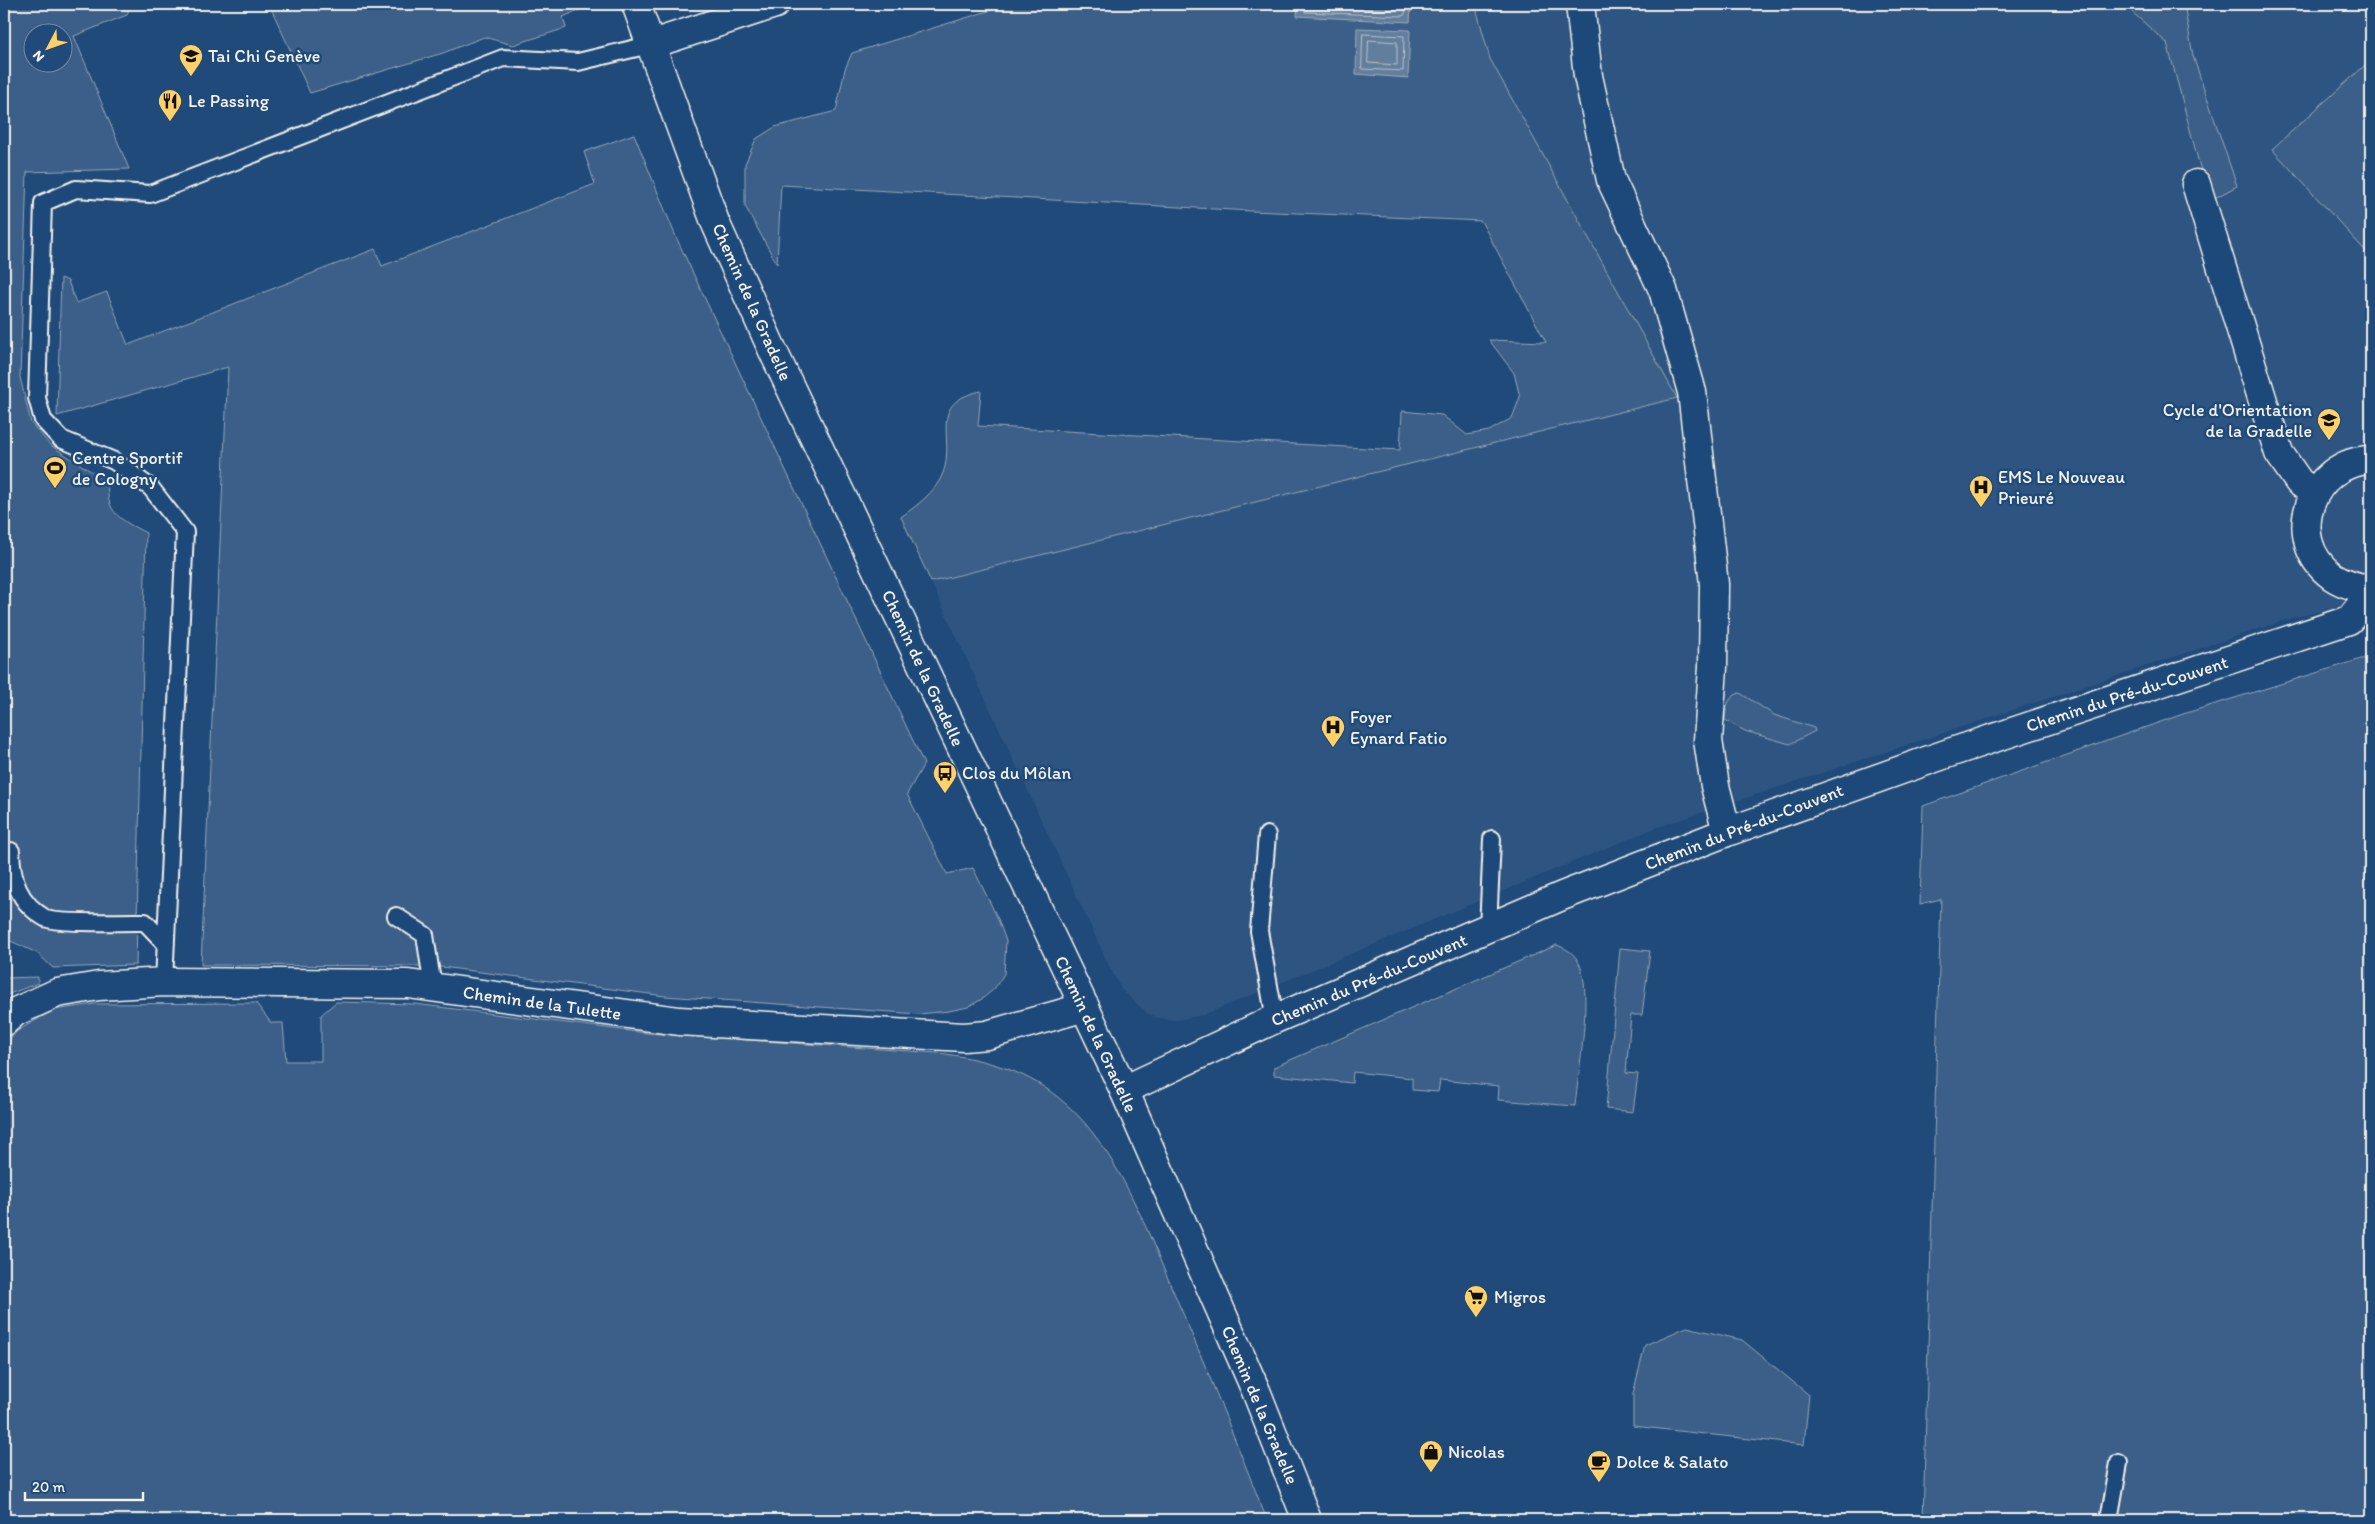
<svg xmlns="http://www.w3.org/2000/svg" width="2375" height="1524" viewBox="0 0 2375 1524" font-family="Itim,sans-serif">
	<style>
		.built { fill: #2d5581 }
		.green { fill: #3a5f88; stroke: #97a8b8; fill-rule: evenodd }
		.water { fill: #627e9d; stroke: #9cacbb }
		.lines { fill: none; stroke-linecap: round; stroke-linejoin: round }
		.shore { stroke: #bac3ca; stroke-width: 1 }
		.service-casing { stroke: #f4f1e8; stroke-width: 20 }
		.minor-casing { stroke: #f4f1e8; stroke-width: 31 }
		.tertiary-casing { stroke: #f4f1e8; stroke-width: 31 }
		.service { stroke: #1f4a7a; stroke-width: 16 }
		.minor { stroke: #1f4a7a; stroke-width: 28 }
		.tertiary { stroke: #1f4a7a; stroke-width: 28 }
		.labels { text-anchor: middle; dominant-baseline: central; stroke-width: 5; stroke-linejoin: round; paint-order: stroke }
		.poi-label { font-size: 18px; fill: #f4f1e8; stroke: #1f4a7a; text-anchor: start }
		.street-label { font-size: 18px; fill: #f4f1e8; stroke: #1f4a7a }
	</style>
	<rect width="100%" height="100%" fill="#1f4a7a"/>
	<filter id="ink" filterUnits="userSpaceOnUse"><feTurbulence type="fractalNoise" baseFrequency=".02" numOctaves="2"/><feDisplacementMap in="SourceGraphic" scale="10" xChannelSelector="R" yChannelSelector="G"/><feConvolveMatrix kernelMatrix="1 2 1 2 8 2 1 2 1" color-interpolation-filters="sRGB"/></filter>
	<g filter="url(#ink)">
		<!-- built -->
		<path class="built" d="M 1475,4 L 2371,4 L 2371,600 L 2295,617 L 1655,828 L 1203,1015 L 1177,1020 L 1158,1018 L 1147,1013 L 1121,989 L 1110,968 L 931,582 L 1677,398 L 1490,59 Z"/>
		<!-- green -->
		<path class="green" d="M 4,4 L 131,4 L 127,15 L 74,36 L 129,169 L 27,172 L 20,377 L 31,423 L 50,445 L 108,482 C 105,513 121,520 146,533 L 136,965 L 53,968 L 37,953 L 4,938 ZM 32,32 L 62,32 L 62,62 L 32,62 Z
			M 269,4 L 591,4 L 591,5 L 563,17 L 566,28 L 513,45 L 484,37 L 443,53 L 310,93 Z
			M 1011,4 L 1475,4 L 1490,59 L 1677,398 L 931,582 L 901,517 C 916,506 936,492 943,473 C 956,436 926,403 981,391 L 978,426 L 1400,450 L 1402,411 L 1442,415 L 1467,435 L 1489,431 L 1512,418 L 1520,397 L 1514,373 L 1489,340 L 1546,342 L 1481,221 L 1251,211 L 781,185 L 777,264 L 745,206 L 745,164 L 756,139 L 775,127 L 836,111 L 845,69 L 852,53 Z
			M 2123,4 L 2184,4 L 2193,56 L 2237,186 L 2209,201 L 2167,43 Z
			M 2371,60 L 2371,257 L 2272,149 Z
			M 634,134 L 676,237 L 924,764 L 907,794 L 947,874 L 973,868 L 998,919 L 1006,941 L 1004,974 L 994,989 L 982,999 L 968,1007 L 949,1011 L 919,1014 L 665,996 L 434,966 L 201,965 L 228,367 L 57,416 L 61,278 L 68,281 L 76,303 L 107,292 L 128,345 L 375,249 L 382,266 L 595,184 L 584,152 Z
			M 2371,656 L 2371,1520 L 1923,1520 L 1941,899 L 1920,904 L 1923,806 L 2183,714 Z
			M 1740,693 L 1774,715 L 1814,728 L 1815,731 L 1790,744 L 1745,731 L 1725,720 C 1726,708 1727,697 1740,693 Z
			M 1557,945 C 1565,948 1574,953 1578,961 C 1594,987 1578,1074 1575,1106 L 1498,1100 L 1499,1086 L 1440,1080 L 1438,1092 L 1412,1090 L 1412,1078 L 1353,1072 L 1352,1083 L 1274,1075 L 1274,1067 Z
			M 1620,948 L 1650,951 L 1642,1015 L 1631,1015 L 1626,1073 L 1638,1074 L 1633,1112 L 1606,1109 Z
			M 38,977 L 38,983 L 4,996 L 4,978 Z
			M 336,1002 L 415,1004 L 646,1033 L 938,1053 C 986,1059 1029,1071 1066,1104 C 1116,1148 1145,1225 1171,1286 C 1205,1363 1236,1442 1267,1520 L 4,1520 L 4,1046 L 17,1031 L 54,1010 L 95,1004 L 256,1003 L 271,1023 L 283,1023 L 286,1061 L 321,1061 L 321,1015 Z
			M 1687,1327 L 1742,1340 L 1809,1395 L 1804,1445 L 1633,1426 L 1633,1394 L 1645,1345 Z"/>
		<!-- water -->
		<path class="water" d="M 1298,4 L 1411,4 L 1410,22 L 1297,16 Z
			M 1357,28 L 1410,30 L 1408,78 L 1356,74 Z"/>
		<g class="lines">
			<!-- shore -->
			<path class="shore" d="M 1302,4 L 1305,12 L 1403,16 L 1405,14 L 1406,4
				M 1309,4 L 1311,6 L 1397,10 L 1400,4
				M 1363,34 L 1404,36 L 1403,71 L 1362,69 Z
				M 1369,40 L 1397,42 L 1397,65 L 1368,63 Z"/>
			<!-- service casing -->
			<g class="service-casing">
				<path id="service" d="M 1267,835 L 1259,931 L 1275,1019
					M 11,851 C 12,880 18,902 45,918 C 54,924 129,922 145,922 L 166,944
					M 396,916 L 425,935 L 433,988
					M 1488,929 L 1492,839
					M 164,982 L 185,532 L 151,488 L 114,461 L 61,439 L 43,420 L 37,398 L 43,203 L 76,189 L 150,194 L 503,58 L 578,62 L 649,45
					M 2109,1520 L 2119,1463"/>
			</g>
			<!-- minor casing -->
			<g class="minor-casing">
				<path id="minor" d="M 1580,4 L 1588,76 L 1611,180 L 1663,290 L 1692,392 L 1714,584 L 1713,667 L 1708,740 L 1715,786 L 1727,832
					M 649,45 L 775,4
					M 2196,184 L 2279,453 L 2299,482 L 2315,493
					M 2371,460 C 2311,461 2282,539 2332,576 C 2344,584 2357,587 2371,590
					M 4,1022 L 15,1012 L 57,993 L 99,986 L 164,982 L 408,984 L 679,1021 L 964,1037 L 987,1035 L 1085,1007
					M 1124,1090 L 1275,1019 L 1562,896 L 1727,832 L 1946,754 L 2349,620 L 2371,593"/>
			</g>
			<!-- tertiary casing -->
			<g class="tertiary-casing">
				<path id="tertiary" d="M 636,4 L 715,222 L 773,351 L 1124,1090 L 1256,1391 L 1307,1520"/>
			</g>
			<!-- service -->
			<use href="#service" class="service"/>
			<!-- minor -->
			<use href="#minor" class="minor"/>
			<!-- tertiary -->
			<use href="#tertiary" class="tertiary"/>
		</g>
	</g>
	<!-- icons -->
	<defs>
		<g id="university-pin" transform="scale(1.25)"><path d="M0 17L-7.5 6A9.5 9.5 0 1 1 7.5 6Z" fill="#ffd166" stroke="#1f4a7a"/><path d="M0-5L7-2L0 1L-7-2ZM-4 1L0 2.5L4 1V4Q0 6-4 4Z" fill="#111"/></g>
		<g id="restaurant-pin" transform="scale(1.25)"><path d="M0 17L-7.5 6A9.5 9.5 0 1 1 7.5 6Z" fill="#ffd166" stroke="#1f4a7a"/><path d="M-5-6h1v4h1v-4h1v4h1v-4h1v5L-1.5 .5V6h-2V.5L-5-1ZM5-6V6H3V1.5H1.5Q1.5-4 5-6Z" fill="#111"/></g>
		<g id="school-pin" transform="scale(1.25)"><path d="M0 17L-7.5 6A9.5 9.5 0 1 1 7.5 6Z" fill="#ffd166" stroke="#1f4a7a"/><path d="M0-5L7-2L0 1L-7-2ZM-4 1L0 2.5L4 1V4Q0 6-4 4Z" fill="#111"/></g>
		<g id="stadium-pin" transform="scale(1.25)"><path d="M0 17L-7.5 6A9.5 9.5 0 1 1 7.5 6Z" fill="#ffd166" stroke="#1f4a7a"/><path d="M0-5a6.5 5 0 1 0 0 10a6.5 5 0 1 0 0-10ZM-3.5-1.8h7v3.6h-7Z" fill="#111"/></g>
		<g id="hospital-pin" transform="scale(1.25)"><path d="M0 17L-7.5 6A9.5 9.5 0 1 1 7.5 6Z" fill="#ffd166" stroke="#1f4a7a"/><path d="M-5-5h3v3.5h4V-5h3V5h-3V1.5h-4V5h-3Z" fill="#111"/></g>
		<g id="bus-pin" transform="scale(1.25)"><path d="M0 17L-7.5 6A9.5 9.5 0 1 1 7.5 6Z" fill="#ffd166" stroke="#1f4a7a"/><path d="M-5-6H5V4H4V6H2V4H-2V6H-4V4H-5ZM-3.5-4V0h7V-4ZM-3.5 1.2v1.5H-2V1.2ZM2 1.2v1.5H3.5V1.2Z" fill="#111"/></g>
		<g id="supermarket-pin" transform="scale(1.25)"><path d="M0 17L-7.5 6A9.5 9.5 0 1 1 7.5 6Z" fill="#ffd166" stroke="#1f4a7a"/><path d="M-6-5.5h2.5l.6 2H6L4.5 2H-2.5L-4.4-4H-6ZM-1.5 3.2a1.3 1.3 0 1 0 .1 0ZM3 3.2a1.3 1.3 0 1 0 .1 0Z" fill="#111"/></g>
		<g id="shop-pin" transform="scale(1.25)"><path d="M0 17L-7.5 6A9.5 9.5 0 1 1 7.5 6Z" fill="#ffd166" stroke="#1f4a7a"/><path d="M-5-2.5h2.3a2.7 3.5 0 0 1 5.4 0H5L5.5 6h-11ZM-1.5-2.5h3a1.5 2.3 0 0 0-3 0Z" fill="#111"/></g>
		<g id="cafe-pin" transform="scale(1.25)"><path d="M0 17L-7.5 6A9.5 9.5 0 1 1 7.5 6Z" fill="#ffd166" stroke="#1f4a7a"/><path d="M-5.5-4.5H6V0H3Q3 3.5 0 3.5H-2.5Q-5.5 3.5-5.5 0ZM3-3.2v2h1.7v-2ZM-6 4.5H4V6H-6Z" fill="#111"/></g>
	</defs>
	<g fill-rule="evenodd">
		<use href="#university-pin" x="191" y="56"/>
		<use href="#restaurant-pin" x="170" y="101"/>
		<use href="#school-pin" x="2329" y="420"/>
		<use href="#stadium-pin" x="55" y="468"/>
		<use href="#hospital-pin" x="1981" y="487"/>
		<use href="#hospital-pin" x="1333" y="727"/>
		<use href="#bus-pin" x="945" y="773"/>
		<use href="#supermarket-pin" x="1476" y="1297"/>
		<use href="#shop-pin" x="1431" y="1452"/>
		<use href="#cafe-pin" x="1599" y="1462"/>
	</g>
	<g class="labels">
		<!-- poi labels -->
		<g class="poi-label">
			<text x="208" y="56">Tai Chi Genève</text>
			<text x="188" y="101">Le Passing</text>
			<text x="2312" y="410" text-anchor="end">Cycle d'Orientation<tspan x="2312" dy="21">de la Gradelle</tspan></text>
			<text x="72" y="458">Centre Sportif<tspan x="72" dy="21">de Cologny</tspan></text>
			<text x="1998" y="477">EMS Le Nouveau<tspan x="1998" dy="21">Prieuré</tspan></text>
			<text x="1350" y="717">Foyer<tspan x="1350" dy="21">Eynard Fatio</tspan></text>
			<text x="962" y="773">Clos du Môlan</text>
			<text x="1494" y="1297">Migros</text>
			<text x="1448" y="1452">Nicolas</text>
			<text x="1616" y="1462">Dolce &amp; Salato</text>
		</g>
		<!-- street labels -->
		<g class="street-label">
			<text transform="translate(752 302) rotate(66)">Chemin de la Gradelle</text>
			<text transform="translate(923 668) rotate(65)">Chemin de la Gradelle</text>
			<text transform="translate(2127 694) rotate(-18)">Chemin du Pré-du-Couvent</text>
			<text transform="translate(1744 827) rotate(-21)">Chemin du Pré-du-Couvent</text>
			<text transform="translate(1369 980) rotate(-23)">Chemin du Pré-du-Couvent</text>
			<text transform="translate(542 1003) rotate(8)">Chemin de la Tulette</text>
			<text transform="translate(1096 1034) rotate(65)">Chemin de la Gradelle</text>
			<text transform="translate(1260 1405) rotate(67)">Chemin de la Gradelle</text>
		</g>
	</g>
	<!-- margin -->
	<rect width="2375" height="1524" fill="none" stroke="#1f4a7a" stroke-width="20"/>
	<rect x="10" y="10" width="2355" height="1504" fill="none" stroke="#f4f1e8" stroke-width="2" filter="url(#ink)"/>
	<!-- north arrow -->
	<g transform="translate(48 48) rotate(229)"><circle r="24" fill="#1f4a7a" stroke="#748da6"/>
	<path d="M0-4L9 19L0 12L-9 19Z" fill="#ffd166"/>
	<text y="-8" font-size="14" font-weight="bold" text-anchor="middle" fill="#f4f1e8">N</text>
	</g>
	<!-- scale -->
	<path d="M25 1492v8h118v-8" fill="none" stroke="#f4f1e8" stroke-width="2.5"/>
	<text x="32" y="1492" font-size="15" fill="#f4f1e8" stroke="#1f4a7a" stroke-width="4" paint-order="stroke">20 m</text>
</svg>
